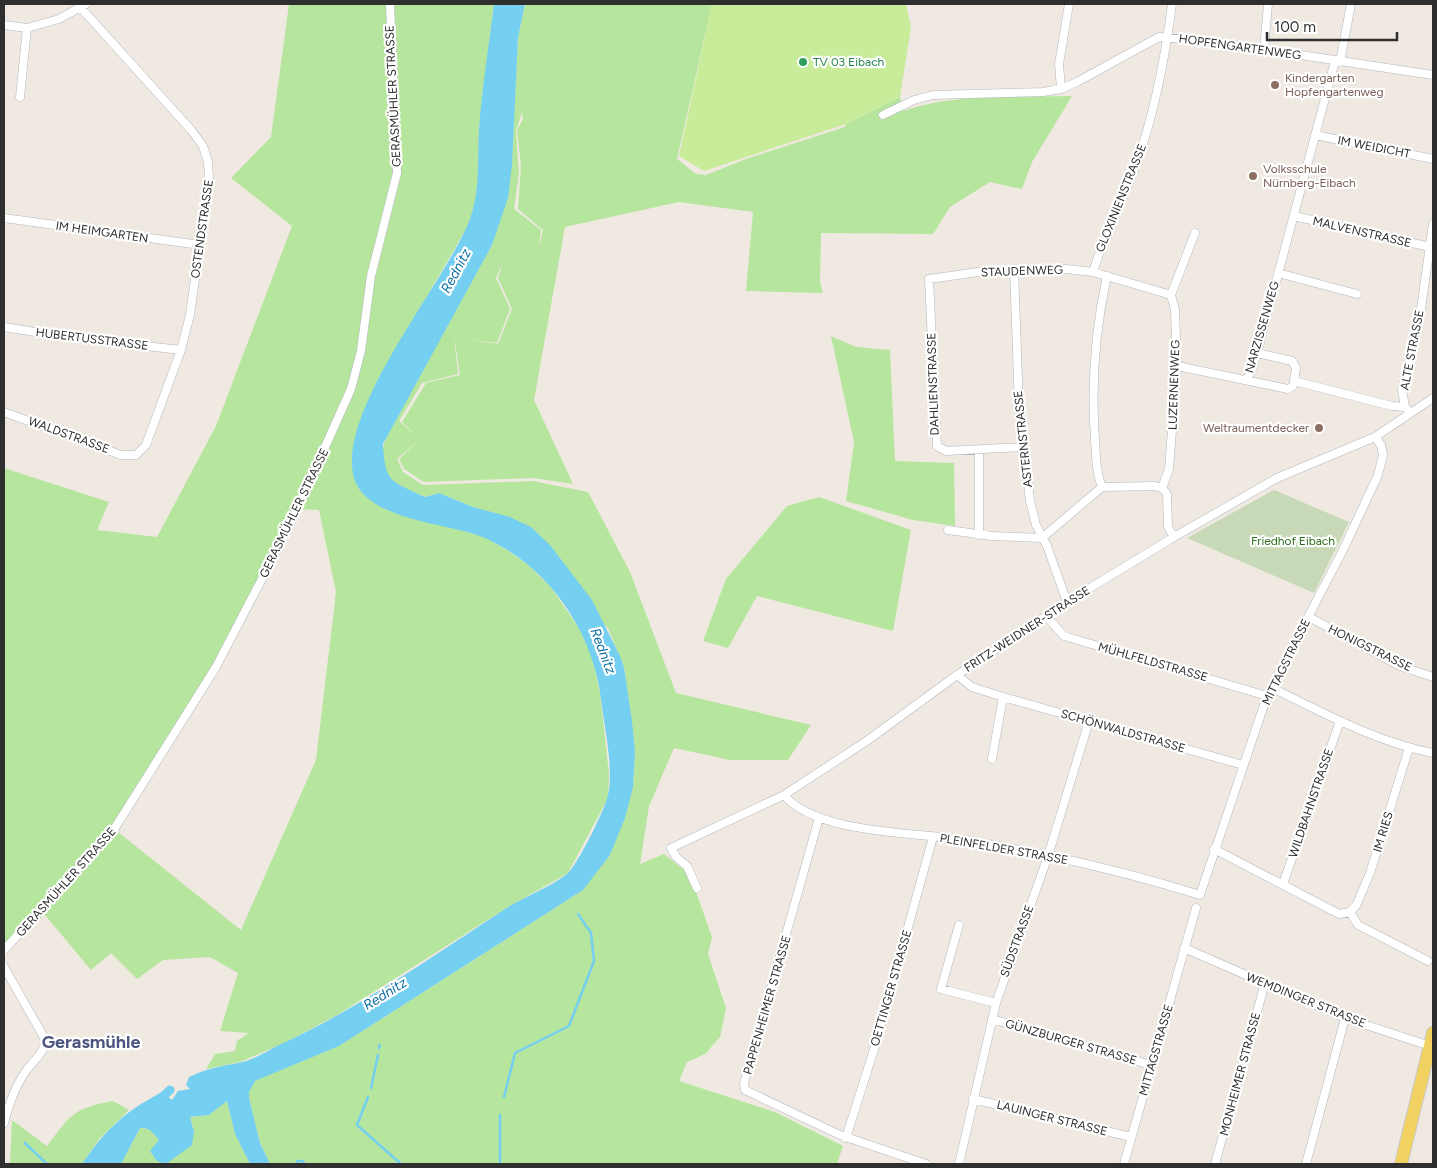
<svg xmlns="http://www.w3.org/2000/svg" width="1437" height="1168" viewBox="0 0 1437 1168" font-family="Figtree,sans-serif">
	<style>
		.green { fill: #b6e59e; fill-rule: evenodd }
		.cemetery { fill: #c8d9b8 }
		.pitch { fill: #c9ec9a }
		.water { fill: #75cff0 }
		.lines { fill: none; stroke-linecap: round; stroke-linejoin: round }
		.stream { stroke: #75cff0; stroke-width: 2.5 }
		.canal { stroke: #75cff0; stroke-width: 9 }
		.minor-casing { stroke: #b4b7c1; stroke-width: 9 }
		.primary-casing { stroke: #c9c9c9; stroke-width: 14 }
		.minor { stroke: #fff; stroke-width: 8 }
		.primary { stroke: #f2d163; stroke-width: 12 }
		.leisure-dot { fill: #2e9e5b; stroke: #fff; stroke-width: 2 }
		.education-dot { fill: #8d6e63; stroke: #fff; stroke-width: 2 }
		.labels { text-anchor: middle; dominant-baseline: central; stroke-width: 4.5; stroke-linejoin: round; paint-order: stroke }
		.street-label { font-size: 12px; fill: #2e2e2e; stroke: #fff }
		.leisure-label { font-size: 12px; fill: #27864d; stroke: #fff; text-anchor: start }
		.education-label { font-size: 12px; fill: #785e54; stroke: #fff; text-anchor: start }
		.park-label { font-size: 12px; fill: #2c6e1b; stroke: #fff }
		.water-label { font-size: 14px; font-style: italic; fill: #0d6fa3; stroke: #fff }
		.district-label { font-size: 18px; font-weight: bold; fill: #4d5680; stroke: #fff }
	</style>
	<rect width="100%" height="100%" fill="#efe9e1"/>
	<!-- green -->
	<path class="green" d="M 289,4 L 494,4 L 479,128 L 478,192 L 468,226 L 383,371 L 365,408 L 352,462 L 452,528 L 480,535 L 506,549 L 528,565 L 550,586 L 579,628 L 592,657 L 600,692 L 609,774 L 608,798 L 568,873 L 508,907 L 337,1015 L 284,1043 L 240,1062 L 206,1069 L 215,1054 L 235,1051 L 237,1041 L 249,1033 L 220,1031 L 238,973 L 210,957 L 163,960 L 137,979 L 111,953 L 91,970 L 45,915 L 4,947 L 4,468 L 109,502 L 97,530 L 157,537 L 216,426 L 292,226 L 231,178 L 271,137 ZM 295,509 L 319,510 L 336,592 L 316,760 L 241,930 L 118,832 L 211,669 Z
		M 525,4 L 712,4 L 677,159 L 696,174 L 706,175 L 746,159 L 845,127 L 846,124 L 900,97 L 903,111 C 956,93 1017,97 1072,96 L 1032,162 L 1022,189 L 990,182 L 950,207 L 933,234 L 821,233 L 820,282 L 823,293 L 746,291 L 753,212 L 679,202 L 565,227 L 534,400 L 573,484 L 533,478 L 424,482 L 404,469 L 399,459 L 420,439 L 397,459 L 403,472 L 423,485 L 533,481 L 588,492 L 630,572 L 676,693 L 811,725 L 788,760 L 730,760 L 674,748 L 649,806 L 640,864 L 664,854 L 690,875 L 712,937 L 708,954 L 726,1008 L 720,1037 L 705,1054 L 687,1062 L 679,1081 L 775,1112 L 843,1146 L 837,1164 L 270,1164 L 260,1143 L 249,1098 L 249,1092 L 255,1080 L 339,1046 L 583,890 L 633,787 L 635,752 L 624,667 L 608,628 L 473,507 L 439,493 L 426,497 C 415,492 402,488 392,481 C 378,472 382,444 388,432 L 492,245 L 514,112 L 518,38 ZM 522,112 L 523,119 L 517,130 L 521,165 L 518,209 L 543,230 L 539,248 L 541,230 L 514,209 L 519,173 L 516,131 ZM 503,262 L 498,278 L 512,309 L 498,344 L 460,338 L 497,343 L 510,309 L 496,278 ZM 454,336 L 460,375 L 426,383 L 402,422 L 419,438 L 399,421 L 422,383 L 458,374 Z
		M 831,336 L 856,347 L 890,350 L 895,461 L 954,463 L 955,526 L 913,520 L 846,501 L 854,442 Z
		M 819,497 L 911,530 L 893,631 L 757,596 L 728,648 L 703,641 L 726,579 L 787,506 Z
		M 113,1101 L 129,1110 L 100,1138 L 82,1164 L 10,1164 L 12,1120 L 47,1146 C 71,1114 74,1108 113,1101 Z
		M 227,1101 L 235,1134 L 250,1164 L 121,1164 L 140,1128 C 150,1127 153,1133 159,1140 L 194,1132 L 190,1117 L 209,1115 Z"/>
	<!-- cemetery -->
	<path class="cemetery" d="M 1274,490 L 1349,522 L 1314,593 L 1187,538 Z"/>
	<!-- pitch -->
	<path class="pitch" d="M 712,4 L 906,4 L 911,27 L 900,97 L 846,124 L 704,171 L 679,156 Z"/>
	<!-- water -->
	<path class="water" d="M 494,4 L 525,4 L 518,38 L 512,165 L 508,198 L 492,245 L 383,444 C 385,484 392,481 425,497 L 439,493 L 473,507 L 510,517 L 531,527 L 550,545 L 592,600 L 620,656 L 624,667 L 632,721 L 635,752 L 633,787 L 625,818 L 610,855 L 583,890 L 339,1046 L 255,1081 L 249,1092 L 249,1098 L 260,1143 L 270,1164 L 250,1164 L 235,1134 L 227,1101 L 209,1115 L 190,1117 L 194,1132 L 192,1145 L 166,1164 L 157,1161 L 150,1151 L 159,1140 C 153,1133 150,1127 140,1128 L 121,1164 L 82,1164 C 106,1129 124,1112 162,1092 L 172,1100 L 178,1091 L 190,1089 L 186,1085 L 189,1077 C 206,1069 220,1066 238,1063 C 252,1061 267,1051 279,1045 C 358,1009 430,958 502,911 C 521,898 549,888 567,874 C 578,864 600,818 606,802 C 616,776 604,727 601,699 C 594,639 557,579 504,548 C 495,543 486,538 477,535 C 443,523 366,519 354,478 C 336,412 442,286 468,224 C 481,193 477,162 479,129 C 482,88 489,45 494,4 Z"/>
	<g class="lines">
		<!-- stream -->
		<path class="stream" d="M 379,1048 L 380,1045
			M 371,1088 L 378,1055
			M 368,1097 L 357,1125 L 401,1164
			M 504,1097 L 515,1053 L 569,1026 L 594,961 L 591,933 L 578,914
			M 25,1143 L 47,1164
			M 297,1164 L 297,1161 L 302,1161 L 305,1164
			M 500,1164 L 500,1115"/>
		<!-- canal -->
		<path class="canal" d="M 158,1101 L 170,1090"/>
		<!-- minor casing -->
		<g class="minor-casing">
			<path id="minor" d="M 4,25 L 27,28 L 59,19 L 86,4
				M 1264,49 L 1268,4
				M 1340,62 L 1351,4
				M 1061,89 L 1059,64 L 1069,4
				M 20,97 L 27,28
				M 883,115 L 914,100 L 933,95 L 1043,92 L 1061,89 L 1077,82 L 1159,37 L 1208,41 L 1433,75
				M 1315,135 L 1433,159
				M 1294,216 L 1430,247
				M 4,218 L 200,245
				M 1014,269 L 1019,407 L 1030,501 L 1036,525 L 1047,546 L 1067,602
				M 1093,272 C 1104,235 1123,201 1136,165 C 1155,112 1165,59 1172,4
				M 1278,273 L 1357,294
				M 4,327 L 66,337 L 181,350
				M 1257,353 L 1292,361 L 1296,368 L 1294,381
				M 1177,366 L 1288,389 L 1293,386 L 1294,381 L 1392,406 L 1405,407
				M 1246,380 L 1251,372 L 1257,353 L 1335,61
				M 1408,410 L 1405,407 L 1402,390 L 1421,309 L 1433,224
				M 4,412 L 121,455 L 136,455 L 146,445 L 181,350 L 190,315 L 209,179 L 208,162 L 203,146 L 192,131 L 81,8
				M 1022,447 L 946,451 L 937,446 L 929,279 L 985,271 L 1066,269 L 1093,272 L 1171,295
				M 979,451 L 979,535
				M 1102,487 C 1096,472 1096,455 1095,439 C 1091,383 1095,330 1107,276
				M 1162,488 L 1169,469 L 1177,366 L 1175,310 L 1171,295 L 1195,233
				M 1162,488 L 1167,494 L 1168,527 L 1174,537
				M 948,530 L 992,536 L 1042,538 L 1102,487 L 1155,486 L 1162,488
				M 1047,617 L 1064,636 L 1267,696
				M 1309,617 L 1400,666 L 1433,677
				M 957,675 L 972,687 L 1003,697 L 1243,765
				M 1272,688 C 1324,713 1376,742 1433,753
				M 992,759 L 1003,697
				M 784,795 C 816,834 916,832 964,840 C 991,844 1018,850 1046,855 C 1098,866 1149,879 1200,895 L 1267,696 L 1343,550 L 1378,475 L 1383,455 L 1381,445 L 1375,437
				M 819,818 L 744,1083 L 745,1090 L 840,1135 L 926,1164
				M 1214,849 L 1339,914 L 1350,912 L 1357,904 L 1370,873 L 1409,748
				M 1283,884 L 1340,721
				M 697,888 L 687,866 L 676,857 L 671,848 L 784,795 L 868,740 L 957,675 L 1067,602 L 1174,537 L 1277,478 L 1375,437 L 1433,398
				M 1350,912 L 1358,925 L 1428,961
				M 959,925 L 941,989 L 996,1003
				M 1184,948 L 1345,1018 L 1430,1046
				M 4,950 L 113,831 L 216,667 L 291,523 L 351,389 L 361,351 L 371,276 L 397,173 L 390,4
				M 4,967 L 46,1041 C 43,1054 34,1060 26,1071 C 15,1086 9,1104 4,1123
				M 992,1019 L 1151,1065
				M 973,1099 L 1131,1137
				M 846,1138 L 876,1043 L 933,837
				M 959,1164 L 996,1003 L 1048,856 L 1089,721
				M 1124,1164 L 1196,908
				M 1215,1164 L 1265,983
				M 1306,1164 L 1345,1018"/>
		</g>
		<!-- primary casing -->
		<g class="primary-casing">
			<path id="primary" d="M 1401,1164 L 1433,1033"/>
		</g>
		<!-- minor -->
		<use href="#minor" class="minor"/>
		<!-- primary -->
		<use href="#primary" class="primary"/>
	</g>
	<!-- markers -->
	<circle class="leisure-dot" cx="803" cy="62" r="5"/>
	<g class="education-dot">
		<circle cx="1275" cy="85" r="5"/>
		<circle cx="1253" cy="176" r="5"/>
		<circle cx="1319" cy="428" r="5"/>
	</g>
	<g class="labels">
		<!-- street labels -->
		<g class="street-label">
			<text transform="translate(1240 47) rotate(8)">HOPFENGARTENWEG</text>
			<text transform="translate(393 96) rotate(-93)">GERASMÜHLER STRASSE</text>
			<text transform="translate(1374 147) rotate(11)">IM WEIDICHT</text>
			<text transform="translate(1121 198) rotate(-68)">GLOXINIENSTRASSE</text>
			<text transform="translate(202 229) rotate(-82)">OSTENDSTRASSE</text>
			<text transform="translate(102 232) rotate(8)">IM HEIMGARTEN</text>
			<text transform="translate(1362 232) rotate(13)">MALVENSTRASSE</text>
			<text transform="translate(1022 271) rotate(-2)">STAUDENWEG</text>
			<text transform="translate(1262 327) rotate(-74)">NARZISSENWEG</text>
			<text transform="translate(92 339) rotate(7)">HUBERTUSSTRASSE</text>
			<text transform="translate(1412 350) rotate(-79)">ALTE STRASSE</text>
			<text transform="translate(933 384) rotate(-92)">DAHLIENSTRASSE</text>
			<text transform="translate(1174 385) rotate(-88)">LUZERNENWEG</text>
			<text transform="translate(69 435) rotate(20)">WALDSTRASSE</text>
			<text transform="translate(1023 439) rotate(-96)">ASTERNSTRASSE</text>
			<text transform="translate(294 513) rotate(-64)">GERASMÜHLER STRASSE</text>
			<text transform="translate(1027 629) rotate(-33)">FRITZ-WEIDNER-STRASSE</text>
			<text transform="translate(1370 648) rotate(26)">HONIGSTRASSE</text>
			<text transform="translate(1153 662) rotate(16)">MÜHLFELDSTRASSE</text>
			<text transform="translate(1286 662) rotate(-64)">MITTAGSTRASSE</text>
			<text transform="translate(1123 731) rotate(16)">SCHÖNWALDSTRASSE</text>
			<text transform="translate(1311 803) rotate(-71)">WILDBAHNSTRASSE</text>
			<text transform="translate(1383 832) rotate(-73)">IM RIES</text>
			<text transform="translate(1004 849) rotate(10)">PLEINFELDER STRASSE</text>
			<text transform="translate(66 882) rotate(-48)">GERASMÜHLER STRASSE</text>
			<text transform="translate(1017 941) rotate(-70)">SÜDSTRASSE</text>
			<text transform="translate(891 988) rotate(-74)">OETTINGER STRASSE</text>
			<text transform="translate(1306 1000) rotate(22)">WEMDINGER STRASSE</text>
			<text transform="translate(767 1005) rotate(-74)">PAPPENHEIMER STRASSE</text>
			<text transform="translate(1071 1042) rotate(16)">GÜNZBURGER STRASSE</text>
			<text transform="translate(1156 1050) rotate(-74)">MITTAGSTRASSE</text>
			<text transform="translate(1240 1074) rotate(-75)">MONHEIMER STRASSE</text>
			<text transform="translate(1052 1118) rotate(14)">LAUINGER STRASSE</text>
		</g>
		<!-- leisure labels -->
		<g class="leisure-label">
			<text x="813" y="62">TV 03 Eibach</text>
		</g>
		<!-- education labels -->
		<g class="education-label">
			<text x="1285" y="78">Kindergarten<tspan x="1285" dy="14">Hopfengartenweg</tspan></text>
			<text x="1263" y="169">Volksschule<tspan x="1263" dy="14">Nürnberg-Eibach</tspan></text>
			<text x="1309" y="428" text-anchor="end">Weltraumentdecker</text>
		</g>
		<!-- park labels -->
		<g class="park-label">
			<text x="1293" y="541">Friedhof Eibach</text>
		</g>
		<!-- water labels -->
		<g class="water-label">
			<text transform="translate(456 271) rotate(-62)">Rednitz</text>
			<text transform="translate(603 651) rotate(69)">Rednitz</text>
			<text transform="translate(385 994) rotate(-32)">Rednitz</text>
		</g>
		<!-- district labels -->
		<g class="district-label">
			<text x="91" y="1042">Gerasmühle</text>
		</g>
	</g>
	<!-- border -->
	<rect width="1437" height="1168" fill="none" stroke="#2e2e2e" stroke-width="10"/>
	<!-- scale -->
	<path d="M1267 32v8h130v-8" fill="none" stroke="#2e2e2e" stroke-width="2.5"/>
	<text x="1274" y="32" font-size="15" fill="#2e2e2e" stroke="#ffffff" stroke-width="4" paint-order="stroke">100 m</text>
</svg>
